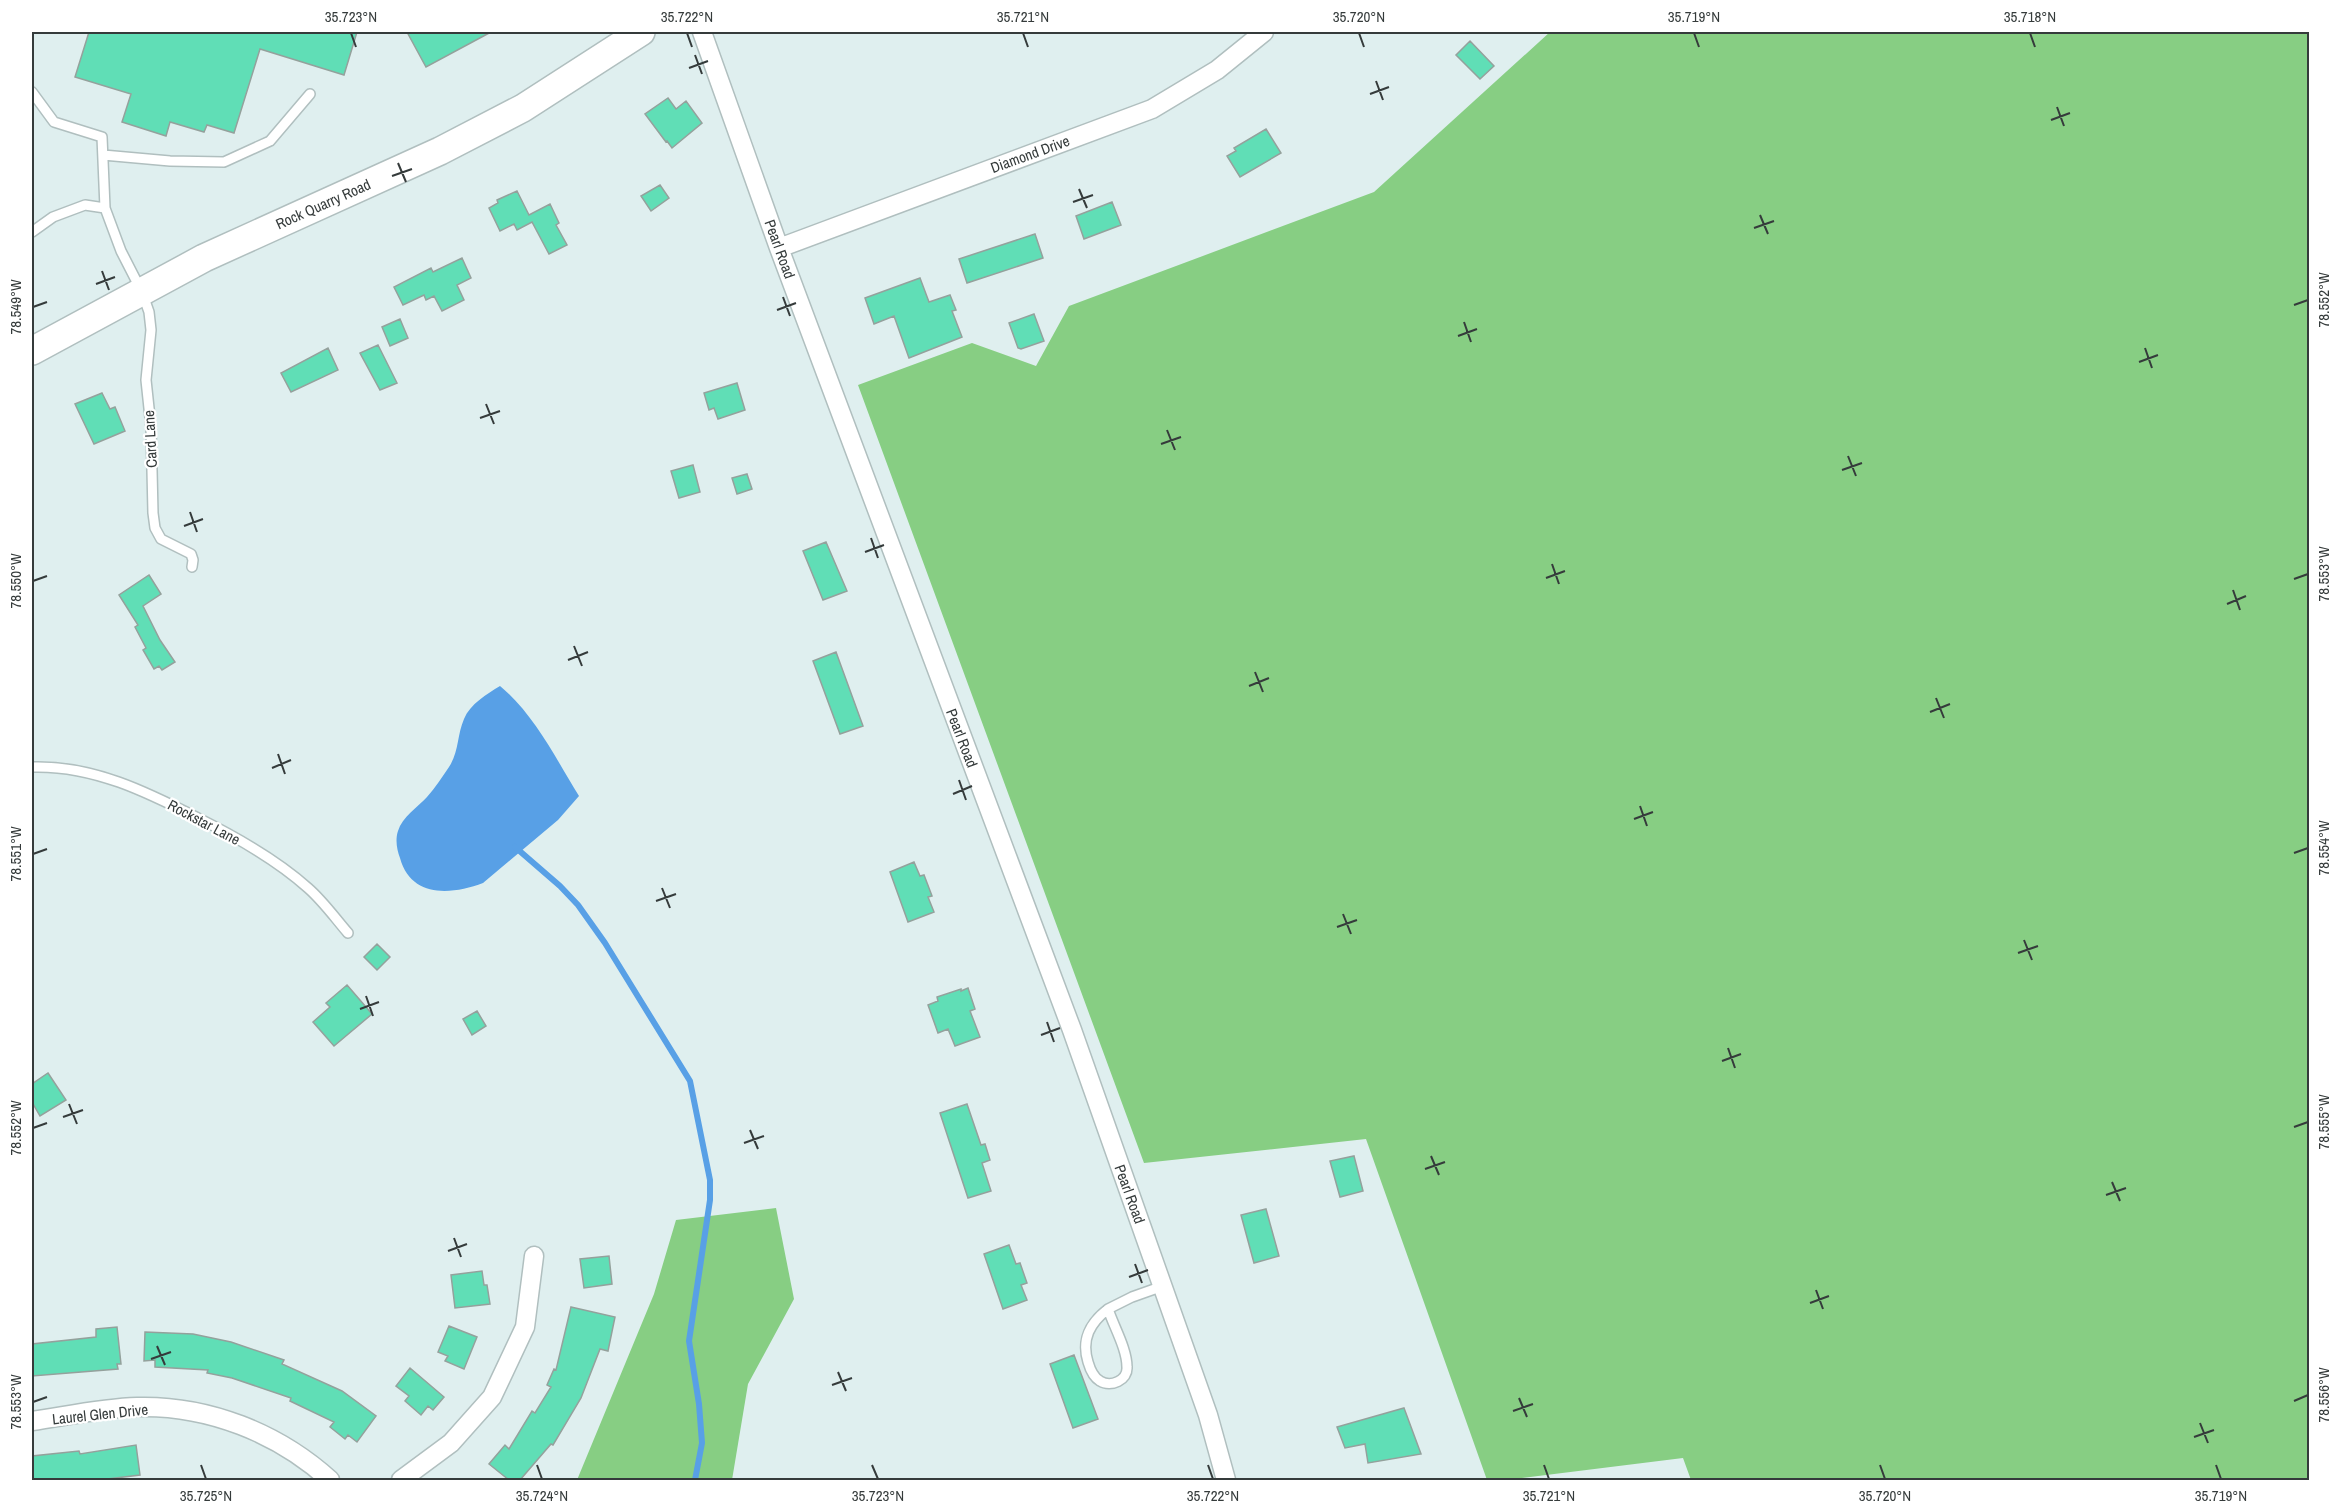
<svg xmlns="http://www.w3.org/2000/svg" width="2341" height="1512" viewBox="0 0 2341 1512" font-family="'Archivo Narrow',sans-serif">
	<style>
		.forest { fill: #87ce83 }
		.water { fill: #58a0e6 }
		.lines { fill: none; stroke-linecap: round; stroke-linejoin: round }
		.stream { stroke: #58a0e6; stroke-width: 6 }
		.building { fill: #60deb6; stroke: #94a19c; stroke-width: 1.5 }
		.service-casing { stroke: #b0bfbf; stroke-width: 12 }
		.minor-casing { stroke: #b0bfbf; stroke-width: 21 }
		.secondary-casing { stroke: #b0bfbf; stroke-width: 30 }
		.service { stroke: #fff; stroke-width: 9 }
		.minor { stroke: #fff; stroke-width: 18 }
		.secondary { stroke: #fff; stroke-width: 27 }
		.ticks { fill: none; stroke: #353b3b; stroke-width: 2 }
		.labels { text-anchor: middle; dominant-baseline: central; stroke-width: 4.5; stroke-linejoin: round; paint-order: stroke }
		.street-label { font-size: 15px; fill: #353b3b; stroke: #fff }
		.neatline { fill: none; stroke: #353b3b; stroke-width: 2 }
		.ticks-label { font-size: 15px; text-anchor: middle; fill: #353b3b }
	</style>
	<rect width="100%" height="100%" fill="#dfefef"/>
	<!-- forest -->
	<path class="forest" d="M 1550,32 L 2309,32 L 2309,1480 L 1691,1480 L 1683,1458 L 1505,1480 L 1487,1480 L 1366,1139 L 1144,1163 L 858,385 L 972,343 L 1036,366 L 1069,306 L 1374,192 Z
		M 776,1208 L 794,1299 L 748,1384 L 732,1480 L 577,1480 L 654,1294 L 676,1220 Z"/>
	<!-- water -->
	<path class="water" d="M 500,686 C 534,714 556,759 579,796 L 558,820 L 483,883 C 451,895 411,898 400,858 C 397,850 395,840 398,831 C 402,817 418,807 427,797 C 435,788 442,777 449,767 C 459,752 457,735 464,719 C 470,704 487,694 500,686 Z"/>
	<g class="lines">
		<!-- stream -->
		<path class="stream" d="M 515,847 L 560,886 L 578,905 L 605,943 L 690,1081 L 710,1180 L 710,1200 L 689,1341 L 699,1404 L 702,1443 L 695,1480"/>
	</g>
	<!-- building -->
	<path class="building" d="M 89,32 L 357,32 L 344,75 L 260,49 L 234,133 L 207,125 L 204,132 L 170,122 L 166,136 L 122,122 L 131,94 L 75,77 Z
		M 407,32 L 491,32 L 426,67 Z
		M 1470,41 L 1494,66 L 1480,79 L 1456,55 Z
		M 668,98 L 676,109 L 686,101 L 702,123 L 672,148 L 667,141 L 666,142 L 645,114 Z
		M 1266,129 L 1281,153 L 1240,177 L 1227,156 L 1236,151 L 1234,148 Z
		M 660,185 L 669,198 L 651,211 L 641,196 Z
		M 517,191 L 529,215 L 550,204 L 559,223 L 556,225 L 567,245 L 549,254 L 532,222 L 517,230 L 514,224 L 500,231 L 489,208 L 498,203 L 497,200 Z
		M 1112,202 L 1121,225 L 1084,239 L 1076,216 Z
		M 1035,234 L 1043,258 L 967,283 L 959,259 Z
		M 462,258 L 471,278 L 457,285 L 464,300 L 442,311 L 434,296 L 426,300 L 424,295 L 403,305 L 394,287 L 431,268 L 433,272 Z
		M 920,278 L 929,302 L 950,295 L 956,310 L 952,311 L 962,337 L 909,358 L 894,316 L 874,324 L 865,298 Z
		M 1034,314 L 1044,341 L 1021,349 L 1018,348 L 1009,323 Z
		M 400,319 L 408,338 L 390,346 L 382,327 Z
		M 378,345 L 397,383 L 380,390 L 360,353 Z
		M 328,348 L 338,370 L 291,392 L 281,373 Z
		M 737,383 L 745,410 L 718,419 L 714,408 L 709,410 L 704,393 Z
		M 102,393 L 110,409 L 115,407 L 125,431 L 94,444 L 75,404 Z
		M 693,465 L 700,492 L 679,498 L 671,471 Z
		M 747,474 L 752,489 L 737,494 L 732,478 Z
		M 826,542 L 847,591 L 823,600 L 803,551 Z
		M 149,575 L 161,594 L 143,606 L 160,640 L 175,662 L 162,670 L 159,666 L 154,669 L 143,650 L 146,648 L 135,627 L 138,625 L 119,595 Z
		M 836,652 L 863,726 L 840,734 L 813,661 Z
		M 914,862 L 920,876 L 924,875 L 932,896 L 928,897 L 934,912 L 908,922 L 890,872 Z
		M 377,944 L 390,957 L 377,970 L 364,957 Z
		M 347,985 L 372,1014 L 334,1046 L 313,1022 L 330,1007 L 326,1003 Z
		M 968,988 L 975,1009 L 970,1011 L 980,1037 L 955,1046 L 948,1029 L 938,1033 L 928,1005 L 938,1001 L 937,997 L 961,989 L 961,991 Z
		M 477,1011 L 486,1026 L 472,1035 L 463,1019 Z
		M 48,1073 L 66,1100 L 40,1116 L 32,1102 L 32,1084 Z
		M 967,1104 L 981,1145 L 985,1144 L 990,1160 L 982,1163 L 991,1191 L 968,1198 L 940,1113 Z
		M 1354,1156 L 1363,1191 L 1340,1197 L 1330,1161 Z
		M 1266,1209 L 1279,1256 L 1254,1263 L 1241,1215 Z
		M 1009,1245 L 1016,1264 L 1020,1263 L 1027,1283 L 1021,1285 L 1027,1300 L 1003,1309 L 984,1254 Z
		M 609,1256 L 612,1284 L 584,1288 L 580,1259 Z
		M 482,1271 L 484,1285 L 487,1285 L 490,1304 L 455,1308 L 451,1275 Z
		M 571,1307 L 615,1317 L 608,1351 L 600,1349 L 581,1398 L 553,1445 L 551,1444 L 520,1480 L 509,1480 L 489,1464 L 505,1445 L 509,1449 L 532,1411 L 535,1413 L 551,1387 L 547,1385 L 554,1369 L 556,1370 Z
		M 449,1326 L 477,1337 L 464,1369 L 445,1361 L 448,1356 L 438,1352 Z
		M 117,1327 L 121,1364 L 117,1364 L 118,1369 L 32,1376 L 32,1344 L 96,1337 L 96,1329 Z
		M 145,1332 L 193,1334 L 231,1342 L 284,1360 L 282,1364 L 342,1391 L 376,1416 L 357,1442 L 348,1435 L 345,1439 L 330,1427 L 334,1422 L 290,1401 L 291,1398 L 232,1378 L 207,1373 L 208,1370 L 155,1367 L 155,1360 L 144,1361 Z
		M 1074,1355 L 1098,1419 L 1073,1428 L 1050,1364 Z
		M 410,1368 L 444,1397 L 433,1410 L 428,1406 L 421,1415 L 405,1401 L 409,1396 L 396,1386 Z
		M 1404,1408 L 1421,1454 L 1368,1463 L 1365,1444 L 1345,1448 L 1337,1427 Z
		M 136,1445 L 140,1475 L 99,1480 L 32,1480 L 32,1456 L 79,1451 L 80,1454 Z"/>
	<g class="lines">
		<!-- service casing -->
		<g class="service-casing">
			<path id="service" d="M 32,92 L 54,122 L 102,137 L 105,208
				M 103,155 L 170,161 L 224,162 L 270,141 L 310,94
				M 32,232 L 53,217 L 85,205 L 105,208 L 121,251 L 142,292 L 149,312 L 151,330 L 146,380 L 151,427 L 153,513 L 155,528 L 161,539 L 191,554 L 193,560 L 192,567
				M 32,767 C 93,765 147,792 200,819 C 238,838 277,860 308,888 C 323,901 335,918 348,933
				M 1108,1309 C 1090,1323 1081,1339 1088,1362 C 1090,1369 1093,1377 1100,1381 C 1111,1388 1128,1380 1127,1367 C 1127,1349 1114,1327 1108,1309 L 1132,1297 L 1163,1286"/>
		</g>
		<!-- minor casing -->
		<g class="minor-casing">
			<path id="minor" d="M 702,32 L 779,248 L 1072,1030 L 1208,1415 L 1226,1480
				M 779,248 L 1152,109 L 1217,70 L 1264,32
				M 32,1421 C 66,1416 102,1408 137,1407 C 208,1405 278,1433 330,1480
				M 401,1480 L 451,1443 L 492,1397 L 525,1327 L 534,1256"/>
		</g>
		<!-- secondary casing -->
		<g class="secondary-casing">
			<path id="secondary" d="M 32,351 L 204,258 L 440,151 L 523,108 L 641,32"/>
		</g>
		<!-- service -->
		<use href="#service" class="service"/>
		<!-- minor -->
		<use href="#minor" class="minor"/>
		<!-- secondary -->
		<use href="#secondary" class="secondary"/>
	</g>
	<!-- ticks -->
	<path class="ticks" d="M 351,33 L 356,47M 687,33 L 692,47M 1023,33 L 1028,47M 1359,33 L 1364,47M 1694,33 L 1699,47M 2030,33 L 2035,47M 695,55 L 702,74M 689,68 L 708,61M 1376,81 L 1383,100M 1370,94 L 1389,87M 2057,107 L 2064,126M 2051,120 L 2070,113M 398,163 L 406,182M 392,176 L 412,169M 1079,189 L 1087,208M 1073,202 L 1093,195M 1760,215 L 1768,234M 1754,228 L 1774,221M 102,271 L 109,290M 96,284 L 115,277M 783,297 L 790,316M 2294,305 L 2308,300M 33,307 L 47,302M 777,310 L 796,303M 1464,322 L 1471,342M 1458,336 L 1477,329M 2145,348 L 2152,368M 2139,362 L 2158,355M 486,404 L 494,424M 480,418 L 500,411M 1167,430 L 1175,450M 1161,444 L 1181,437M 1848,456 L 1856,476M 1842,470 L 1862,463M 190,512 L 197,532M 184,526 L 203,519M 871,538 L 878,558M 865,552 L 884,545M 1552,564 L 1559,584M 1546,578 L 1565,571M 2294,579 L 2308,574M 33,581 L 47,576M 2233,590 L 2240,610M 2227,604 L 2246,596M 574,646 L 582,666M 568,660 L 588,652M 1255,672 L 1263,692M 1249,686 L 1269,678M 1936,698 L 1944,718M 1930,712 L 1950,704M 278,754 L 285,774M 272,768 L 291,760M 959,780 L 966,800M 953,794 L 972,786M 1640,806 L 1647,826M 1634,819 L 1653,812M 2294,853 L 2308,848M 33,854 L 47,849M 662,888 L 670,908M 656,901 L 676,894M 1343,914 L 1351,934M 1337,927 L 1357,920M 2024,940 L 2032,960M 2018,953 L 2038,946M 366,996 L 373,1016M 360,1009 L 379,1002M 1047,1022 L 1054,1042M 1041,1035 L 1060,1028M 1728,1048 L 1735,1068M 1722,1061 L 1741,1054M 69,1104 L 77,1124M 63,1117 L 83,1110M 2294,1127 L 2308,1122M 33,1128 L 47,1123M 750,1130 L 758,1149M 744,1143 L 764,1136M 1431,1156 L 1439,1175M 1425,1169 L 1445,1162M 2112,1182 L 2120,1201M 2106,1195 L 2126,1188M 454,1238 L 461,1257M 448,1251 L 467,1244M 1135,1264 L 1142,1283M 1129,1277 L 1148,1270M 1816,1290 L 1823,1309M 1810,1303 L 1829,1296M 157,1346 L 165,1365M 151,1359 L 171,1352M 838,1372 L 846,1391M 832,1385 L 852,1378M 1519,1398 L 1527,1417M 2294,1401 L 2308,1395M 33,1402 L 47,1397M 1513,1411 L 1533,1404M 2200,1423 L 2208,1443M 2194,1437 L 2214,1430M 201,1465 L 206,1479M 537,1465 L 542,1479M 872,1465 L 878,1479M 1208,1465 L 1213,1479M 1544,1465 L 1549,1479M 1880,1465 L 1885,1479M 2216,1465 L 2221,1479"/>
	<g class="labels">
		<!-- street labels -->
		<g class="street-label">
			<text transform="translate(1030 154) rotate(-20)">Diamond Drive</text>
			<text transform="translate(323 204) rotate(-24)">Rock Quarry Road</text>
			<text transform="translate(780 249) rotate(70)">Pearl Road</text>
			<text transform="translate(150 439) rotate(-93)">Card Lane</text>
			<text transform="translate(962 738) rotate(69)">Pearl Road</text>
			<text transform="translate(204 822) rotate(28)">Rockstar Lane</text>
			<text transform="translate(1130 1194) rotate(70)">Pearl Road</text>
			<text transform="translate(100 1414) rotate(-6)">Laurel Glen Drive</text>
		</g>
	</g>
	<!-- border -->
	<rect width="2341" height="1512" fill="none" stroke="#ffffff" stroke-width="66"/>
	<rect x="33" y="33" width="2275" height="1446" class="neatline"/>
	<g class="ticks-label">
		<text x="351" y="22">35.723°N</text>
		<text x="687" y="22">35.722°N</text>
		<text x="1023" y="22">35.721°N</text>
		<text x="1359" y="22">35.720°N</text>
		<text x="1694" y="22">35.719°N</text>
		<text x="2030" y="22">35.718°N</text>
		<text transform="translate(2324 300) rotate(-90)" y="5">78.552°W</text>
		<text transform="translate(16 307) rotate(-90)" y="5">78.549°W</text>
		<text transform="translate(2324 574) rotate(-90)" y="5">78.553°W</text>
		<text transform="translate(16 581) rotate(-90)" y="5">78.550°W</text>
		<text transform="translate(2324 848) rotate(-90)" y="5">78.554°W</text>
		<text transform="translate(16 854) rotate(-90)" y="5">78.551°W</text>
		<text transform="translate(2324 1122) rotate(-90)" y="5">78.555°W</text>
		<text transform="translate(16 1128) rotate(-90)" y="5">78.552°W</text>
		<text transform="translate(2324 1395) rotate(-90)" y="5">78.556°W</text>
		<text transform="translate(16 1402) rotate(-90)" y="5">78.553°W</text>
		<text x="206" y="1501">35.725°N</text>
		<text x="542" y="1501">35.724°N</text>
		<text x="878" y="1501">35.723°N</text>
		<text x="1213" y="1501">35.722°N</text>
		<text x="1549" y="1501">35.721°N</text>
		<text x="1885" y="1501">35.720°N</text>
		<text x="2221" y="1501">35.719°N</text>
	</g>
</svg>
